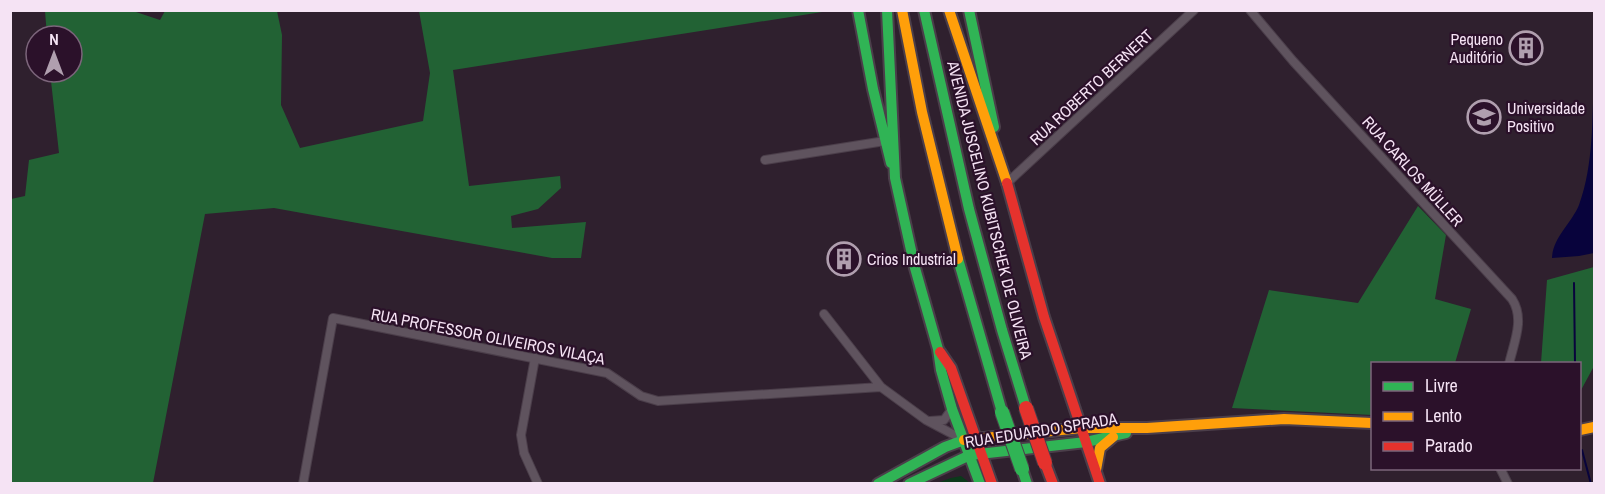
<svg xmlns="http://www.w3.org/2000/svg" width="1605" height="494" viewBox="0 0 1605 494" font-family="'Archivo Narrow',sans-serif">
	<style>
		.green { fill: #0c391b }
		.forest { fill: #226234 }
		.water { fill: #08033c }
		.lines { fill: none; stroke-linecap: round; stroke-linejoin: round }
		.stream { stroke: #08033c; stroke-width: 2 }
		.street-casing { stroke: #4b3e4a; stroke-width: 10 }
		.fast-casing { stroke: #4b3e4a; stroke-width: 14 }
		.slow-casing { stroke: #4b3e4a; stroke-width: 14 }
		.jam-casing { stroke: #4b3e4a; stroke-width: 14 }
		.street { stroke: #5f535e; stroke-width: 8 }
		.fast { stroke: #30b455; stroke-width: 10 }
		.slow { stroke: #ff9f0a; stroke-width: 10 }
		.jam { stroke: #e5322d; stroke-width: 10 }
		.fast-bridge-casing { stroke: #4b3e4a; stroke-width: 16; stroke-linecap: butt }
		.jam-bridge-casing { stroke: #4b3e4a; stroke-width: 16; stroke-linecap: butt }
		.fast-bridge { stroke: #30b455; stroke-width: 14 }
		.jam-bridge { stroke: #e5322d; stroke-width: 14 }
		.labels { text-anchor: middle; dominant-baseline: central; stroke-width: 4.5; stroke-linejoin: round; paint-order: stroke }
		.poi-label { font-size: 16px; fill: #f5e3f4; stroke: #2b112a; text-anchor: start }
		.street-label { font-size: 16px; fill: #f5e3f4; stroke: #2b112a }
	</style>
	<rect width="100%" height="100%" fill="#2f202e"/>
	<!-- green -->
	<path class="green" d="M 961,476 L 970,483 L 937,483 L 951,478 Z"/>
	<!-- forest -->
	<path class="forest" d="M 45,11 L 133,11 L 160,20 L 165,11 L 277,11 L 282,35 L 281,105 L 300,148 L 423,121 L 430,73 L 419,11 L 822,12 L 453,70 L 469,186 L 560,176 L 561,188 L 538,209 L 511,216 L 512,228 L 586,222 L 581,258 L 552,258 L 274,208 L 205,214 L 153,483 L 11,483 L 11,199 L 25,196 L 29,160 L 59,153 L 50,72 L 72,72 L 72,36 L 47,36 Z
		M 1418,206 L 1446,235 L 1435,299 L 1471,309 L 1455,363 L 1372,364 L 1372,415 L 1232,408 L 1269,290 L 1358,303 Z
		M 1594,267 L 1594,366 L 1580,392 L 1580,364 L 1541,363 L 1547,280 Z"/>
	<!-- water -->
	<path class="water" d="M 1594,75 L 1594,253 L 1579,256 L 1552,258 C 1553,237 1571,224 1579,205 C 1594,164 1592,118 1594,75 Z"/>
	<g class="lines">
		<!-- stream -->
		<path class="stream" d="M 1574,283 L 1575,364
			M 1582,450 L 1591,484"/>
		<!-- street casing -->
		<g class="street-casing">
			<path id="street" d="M 1250,10 L 1293,61 L 1512,299 C 1525,319 1514,342 1509,364
				M 765,160 L 885,141
				M 1007,183 L 1194,10
				M 824,314 L 881,387 L 926,420 L 962,439
				M 535,358 L 521,435 L 524,453 L 538,484
				M 930,421 L 944,420 L 952,409
				M 1500,468 L 1508,484
				M 303,484 L 333,318 L 607,373 L 641,396 L 658,401 L 881,387"/>
		</g>
		<!-- fast casing -->
		<g class="fast-casing">
			<path id="fast" d="M 858,10 L 873,89 L 891,163
				M 887,10 L 895,178
				M 924,10 L 969,209 L 1002,330 L 1026,408
				M 969,10 L 994,127
				M 895,178 L 915,268 L 938,349 L 941,370 L 952,409 L 980,484
				M 958,259 L 1002,412
				M 970,455 L 1086,442 L 1126,433
				M 1022,469 L 1027,484
				M 878,484 L 945,447 L 964,440
				M 909,484 L 970,455"/>
		</g>
		<!-- slow casing -->
		<g class="slow-casing">
			<path id="slow" d="M 902,10 L 922,112 L 958,259
				M 949,10 L 1007,183
				M 1580,430 L 1594,427
				M 964,440 L 1081,428 L 1147,428 L 1284,419 L 1372,423
				M 1096,470 L 1100,448 L 1113,437"/>
		</g>
		<!-- jam casing -->
		<g class="jam-casing">
			<path id="jam" d="M 1007,183 L 1044,317 L 1100,484
				M 940,352 L 951,368 L 992,484
				M 1045,463 L 1053,484"/>
		</g>
		<!-- street -->
		<use href="#street" class="street"/>
		<!-- fast -->
		<use href="#fast" class="fast"/>
		<!-- slow -->
		<use href="#slow" class="slow"/>
		<!-- jam -->
		<use href="#jam" class="jam"/>
		<!-- fast-bridge casing -->
		<g class="fast-bridge-casing">
			<path id="fast-bridge" d="M 1002,412 L 1022,469"/>
		</g>
		<!-- jam-bridge casing -->
		<g class="jam-bridge-casing">
			<path id="jam-bridge" d="M 1026,408 L 1045,463"/>
		</g>
		<!-- fast-bridge -->
		<use href="#fast-bridge" class="fast-bridge"/>
		<!-- jam-bridge -->
		<use href="#jam-bridge" class="jam-bridge"/>
	</g>
	<!-- icons -->
	<defs>
		<g id="building-ring" transform="scale(1.725)"><circle r="9.5" fill="#2b112a" stroke="#b09faf" stroke-width="1.5"/><path d="M-4-6H4V6H1V3H-1V6H-4ZM-2.5-4.3h1.7v1.8h-1.7ZM.8-4.3h1.7v1.8H.8ZM-2.5-1h1.7V.8h-1.7ZM.8-1h1.7V.8H.8Z" fill="#b09faf"/></g>
		<g id="university-ring" transform="scale(1.725)"><circle r="9.5" fill="#2b112a" stroke="#b09faf" stroke-width="1.5"/><path d="M0-5L7-2L0 1L-7-2ZM-4 1L0 2.5L4 1V4Q0 6-4 4Z" fill="#b09faf"/></g>
	</defs>
	<g fill-rule="evenodd">
		<use href="#building-ring" x="1526" y="48"/>
		<use href="#university-ring" x="1484" y="117"/>
		<use href="#building-ring" x="844" y="259"/>
	</g>
	<g class="labels">
		<!-- poi labels -->
		<g class="poi-label">
			<text x="1503" y="39" text-anchor="end">Pequeno<tspan x="1503" dy="18">Auditório</tspan></text>
			<text x="1507" y="108">Universidade<tspan x="1507" dy="18">Positivo</tspan></text>
			<text x="867" y="259">Crios Industrial</text>
		</g>
		<!-- street labels -->
		<g class="street-label">
			<text transform="translate(1091 87) rotate(-43)">RUA ROBERTO BERNERT</text>
			<text transform="translate(1413 171) rotate(48)">RUA CARLOS MÜLLER</text>
			<text transform="translate(990 210) rotate(76)">AVENIDA JUSCELINO KUBITSCHEK DE OLIVEIRA</text>
			<text transform="translate(488 336) rotate(11)">RUA PROFESSOR OLIVEIROS VILAÇA</text>
			<text transform="translate(1041 430) rotate(-9)">RUA EDUARDO SPRADA</text>
		</g>
	</g>
	<!-- border -->
	<rect width="1605" height="494" fill="none" stroke="#f5e3f4" stroke-width="24"/>
	<!-- legend -->
	<rect x="1371" y="362" width="210" height="108" fill="#2b112a" stroke="#7c657b" stroke-width="1.5"/>
	<rect x="1383" y="382" width="30" height="9" fill="#30b455" stroke="#7c657b" stroke-width="1.5"/>
	<text x="1425" y="392" font-size="18" fill="#f5e3f4">Livre</text>
	<rect x="1383" y="412" width="30" height="9" fill="#ff9f0a" stroke="#7c657b" stroke-width="1.5"/>
	<text x="1425" y="422" font-size="18" fill="#f5e3f4">Lento</text>
	<rect x="1383" y="442" width="30" height="9" fill="#e5322d" stroke="#7c657b" stroke-width="1.5"/>
	<text x="1425" y="452" font-size="18" fill="#f5e3f4">Parado</text>
	<!-- north arrow -->
	<g transform="translate(54 54)"><circle r="28" fill="#2b112a" stroke="#7c657b" stroke-width="1.5"/>
	<path d="M0-4.5L10 22L0 15L-10 22Z" fill="#b09faf"/>
	<text y="-9" font-size="16" font-weight="bold" text-anchor="middle" fill="#f5e3f4">N</text>
	</g>
</svg>
